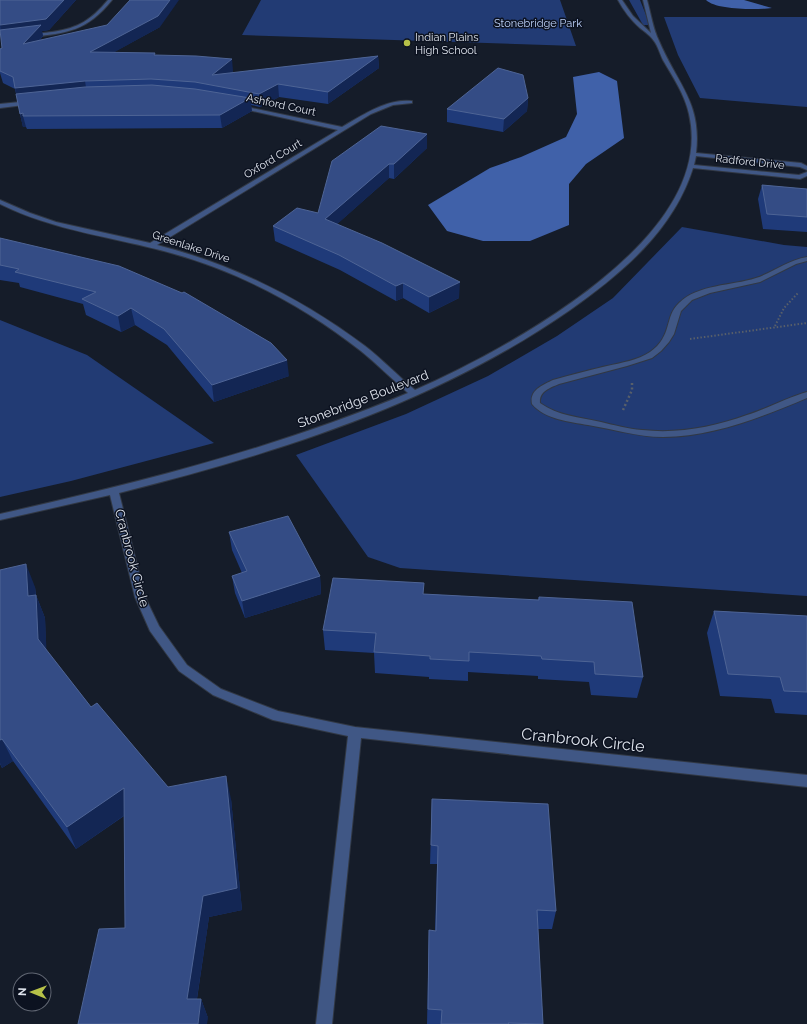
<svg xmlns="http://www.w3.org/2000/svg" width="807" height="1024" viewBox="0 0 807 1024" font-family="Raleway,sans-serif">
	<style>
		.green { fill: #223b74 }
		.water { fill: #4061a9 }
		.lines { fill: none; stroke-linecap: round; stroke-linejoin: round }
		.minor-casing { stroke: #313844; stroke-width: 2 }
		.path-far1 { stroke: #585f6a; stroke-width: 2; stroke-dasharray: 1.5 2; stroke-linecap: butt }
		.path { stroke: #585f6a; stroke-width: 2.5; stroke-dasharray: 2 2.5; stroke-linecap: butt }
		.minor { fill: #405785; fill-rule: evenodd }
		.wall { fill: #1f3a79 }
		.shaded-wall { fill: #132654 }
		.building { fill: #344c85; stroke: #4e6495 }
		.poi-dot { fill: #b6c148; stroke: #0c1220; stroke-width: 1.5 }
		.labels { text-anchor: middle; dominant-baseline: central; stroke-width: 3; stroke-linejoin: round; paint-order: stroke }
		.far-park-label { font-size: 11px; fill: #bdd1f9; stroke: #0c1220 }
		.far-poi-label { font-size: 11px; fill: #dee3ec; stroke: #0c1220; text-anchor: start }
		.far-street-label { font-size: 11px; fill: #dee3ec; stroke: #0c1220 }
		.street-label { font-size: 13px; fill: #dee3ec; stroke: #0c1220 }
		.near-street-label { font-size: 16px; fill: #dee3ec; stroke: #0c1220 }
	</style>
	<rect width="100%" height="100%" fill="#151c29"/>
	<!-- green -->
	<path class="green" d="M 261,0 L 560,0 L 576,46 L 242,35 Z
		M 629,0 L 640,0 L 650,25 L 643,25 Z
		M 664,17 L 807,17 L 807,107 L 700,98 L 678,55 Z
		M 682,227 L 784,245 L 807,247 L 807,596 L 400,568 L 368,557 L 296,455 L 406,414 L 488,376 L 557,336 L 613,298 Z
		M 0,320 L 87,355 L 214,443 L 71,481 L 0,497 Z"/>
	<!-- water -->
	<path class="water" d="M 706,0 L 744,0 L 772,8 C 757,10 716,10 706,0 Z
		M 599,72 L 617,81 L 624,138 L 586,164 L 569,184 L 569,225 L 530,241 L 483,241 L 447,231 L 428,205 L 490,168 L 521,157 L 566,137 L 577,114 L 573,77 Z"/>
	<g class="lines">
		<!-- minor casing -->
		<g class="minor-casing">
			<path id="minor" d="M 108,0 L 112,0 C 87,31 68,33 30,37 L 28,36 C 34,33 45,33 52,32 C 79,28 91,20 108,0 Z
				M 618,0 L 622,0 L 633,16 L 651,33 L 643,0 L 647,0 C 651,14 653,29 659,41 C 677,84 702,102 696,153 L 801,163 L 807,166 L 807,170 L 800,167 L 696,156 L 694,165 L 799,175 L 807,172 L 807,176 L 800,179 L 693,168 C 673,231 622,273 570,310 C 435,404 277,453 119,493 L 145,597 L 159,626 L 187,665 L 221,689 L 278,711 L 355,727 L 807,775 L 807,787 L 361,738 L 332,1024 L 316,1024 L 348,736 L 273,720 L 213,695 L 179,671 L 150,631 L 135,597 L 110,495 L 0,520 L 0,514 C 141,482 274,449 408,393 C 392,379 377,364 361,351 C 305,307 240,272 171,253 C 114,237 54,231 0,204 L 0,200 L 30,213 L 56,222 L 150,243 L 338,130 L 239,108 L 237,107 L 237,105 L 342,127 C 363,115 387,98 412,101 L 412,103 L 393,105 L 371,114 L 157,245 C 233,264 302,299 365,346 C 383,360 398,376 415,390 C 507,349 718,238 689,114 C 685,95 673,77 663,60 C 660,54 658,46 654,41 C 651,36 645,32 640,28 C 631,20 624,11 618,0 Z
				M 30,101 L 33,103 L 32,104 L 0,108 L 0,104 Z
				M 807,257 L 807,261 L 796,264 L 760,282 L 710,293 L 692,300 L 681,311 L 674,334 L 669,342 L 661,351 L 652,358 L 627,366 L 559,384 C 550,388 539,391 540,403 C 558,416 579,417 601,422 C 614,425 628,429 642,430 C 678,434 714,427 747,415 C 766,409 789,397 807,392 L 807,398 C 762,417 713,437 663,437 C 637,437 613,429 588,425 C 570,422 544,419 532,404 C 529,390 543,385 553,380 C 571,375 589,370 607,366 C 621,363 638,360 650,352 C 673,336 664,317 679,303 C 698,284 732,286 756,278 C 774,272 788,260 807,257 Z"/>
		</g>
		<!-- path-far1 -->
		<path class="path-far1" d="M 775,326 L 784,308 L 798,293
			M 690,339 L 807,323"/>
		<!-- path -->
		<path class="path" d="M 623,410 L 632,390 L 632,382"/>
		<!-- minor -->
		<use href="#minor" class="minor"/>
	</g>
	<!-- wall -->
	<path class="wall" d="M 0,0 L 76,0 L 49,30 L 42,31 L 43,36 L 40,40 L 160,27 L 114,52 L 156,55 L 233,71 L 231,73 L 378,56 L 379,68 L 328,104 L 279,97 L 260,107 L 251,105 L 252,111 L 222,128 L 27,129 L 26,127 L 23,127 L 20,114 L 15,89 L 3,83 L 0,73 L 0,49 L 2,48 L 0,27 Z
		M 528,98 L 527,111 L 503,132 L 447,122 L 447,109 Z
		M 427,134 L 427,148 L 394,179 L 389,178 L 337,224 L 459,298 L 429,313 L 403,298 L 396,301 L 340,270 L 275,241 L 273,226 L 318,213 Z
		M 762,185 L 807,189 L 807,232 L 763,229 L 758,199 Z
		M 0,238 L 289,376 L 214,402 L 167,345 L 135,325 L 121,332 L 86,315 L 83,304 L 20,287 L 19,283 L 0,280 Z
		M 229,532 L 320,576 L 321,594 L 245,618 L 235,593 L 232,576 L 242,573 L 232,550 Z
		M 0,570 L 35,587 L 36,595 L 45,618 L 46,650 L 91,707 L 168,787 L 231,799 L 242,910 L 209,917 L 197,999 L 201,999 L 208,1018 L 125,928 L 124,816 L 76,849 L 13,761 L 2,768 L 0,764 Z
		M 423,594 L 538,600 L 539,597 L 643,677 L 637,698 L 591,695 L 589,682 L 538,679 L 538,676 L 468,672 L 468,681 L 429,679 L 429,677 L 375,673 L 374,653 L 325,650 L 323,630 Z
		M 714,611 L 807,616 L 807,715 L 775,713 L 771,699 L 720,696 L 707,633 Z
		M 432,799 L 556,911 L 552,929 L 538,929 L 543,1024 L 427,1024 L 429,930 L 435,931 L 437,864 L 430,864 Z"/>
	<!-- shaded-wall -->
	<path class="shaded-wall" d="M 64,0 L 76,0 L 49,30 L 42,31 L 43,36 L 26,55 L 2,36 L 0,25 Z
		M 170,0 L 179,0 L 160,27 L 93,64 L 90,52 Z
		M 378,56 L 379,68 L 328,104 L 328,92 Z
		M 232,59 L 233,71 L 215,86 L 212,75 Z
		M 85,81 L 87,94 L 18,101 L 15,88 Z
		M 278,84 L 279,97 L 260,107 L 259,94 Z
		M 250,98 L 252,111 L 222,128 L 220,115 Z
		M 528,98 L 527,111 L 503,132 L 504,119 Z
		M 23,113 L 23,116 L 26,127 L 23,127 L 20,114 Z
		M 427,134 L 427,148 L 394,179 L 394,164 Z
		M 389,164 L 389,178 L 326,234 L 325,219 Z
		M 460,282 L 459,298 L 429,313 L 429,297 Z
		M 403,283 L 403,298 L 396,301 L 396,286 Z
		M 131,308 L 135,325 L 121,332 L 118,316 Z
		M 287,360 L 289,376 L 214,402 L 212,385 Z
		M 26,564 L 35,587 L 37,609 L 36,595 L 45,618 L 47,662 L 38,639 L 28,596 Z
		M 320,576 L 321,594 L 245,618 L 242,601 Z
		M 2,739 L 13,761 L 2,768 L 0,763 L 0,740 Z
		M 226,776 L 231,799 L 242,910 L 209,917 L 194,1018 L 187,999 L 203,896 Z
		M 124,788 L 132,810 L 76,849 L 67,827 Z
		M 201,999 L 208,1018 L 207,1024 L 198,1024 Z"/>
	<!-- building -->
	<path class="building" d="M 0,0 L 64,0 L 46,19 L 0,25 Z
		M 130,0 L 170,0 L 158,16 L 90,52 L 155,53 L 154,55 L 196,56 L 232,59 L 212,75 L 378,56 L 328,92 L 278,84 L 259,94 L 195,82 L 151,79 L 85,81 L 15,88 L 13,77 L 0,71 L 0,49 L 2,48 L 0,30 L 41,25 L 23,44 L 107,25 Z
		M 498,68 L 523,75 L 528,98 L 504,119 L 447,109 Z
		M 152,85 L 195,89 L 250,98 L 220,115 L 23,116 L 23,113 L 20,114 L 16,94 L 85,87 Z
		M 381,126 L 427,134 L 394,164 L 389,164 L 325,219 L 382,243 L 460,282 L 429,297 L 403,283 L 396,286 L 339,255 L 273,226 L 297,208 L 318,213 L 332,161 Z
		M 762,185 L 807,189 L 807,217 L 767,214 Z
		M 0,238 L 119,266 L 182,293 L 184,292 L 271,343 L 287,360 L 212,385 L 164,329 L 131,308 L 118,316 L 82,299 L 96,292 L 15,272 L 19,269 L 0,265 Z
		M 288,516 L 320,576 L 242,601 L 232,576 L 247,571 L 229,532 Z
		M 26,564 L 28,596 L 36,595 L 38,639 L 91,707 L 97,703 L 168,787 L 226,776 L 237,888 L 203,896 L 187,999 L 201,999 L 198,1024 L 78,1024 L 99,929 L 125,928 L 124,788 L 67,827 L 2,739 L 0,740 L 0,570 Z
		M 333,578 L 424,583 L 423,594 L 539,600 L 539,597 L 632,602 L 643,677 L 595,674 L 594,662 L 542,659 L 541,656 L 469,652 L 469,661 L 430,659 L 430,656 L 374,652 L 376,633 L 323,630 Z
		M 714,611 L 807,616 L 807,692 L 784,691 L 780,677 L 728,674 Z
		M 432,799 L 548,804 L 556,911 L 537,910 L 543,1024 L 508,1023 L 509,1024 L 441,1024 L 442,1010 L 428,1009 L 429,930 L 436,931 L 438,846 L 431,845 Z"/>
	<!-- markers -->
	<circle class="poi-dot" cx="407" cy="43" r="4"/>
	<g class="labels">
		<!-- far-park labels -->
		<g class="far-park-label">
			<text x="538" y="23">Stonebridge Park</text>
		</g>
		<!-- far-poi labels -->
		<g class="far-poi-label">
			<text x="415" y="37">Indian Plains<tspan x="415" dy="13">High School</tspan></text>
		</g>
		<!-- far-street labels -->
		<g class="far-street-label">
			<text transform="translate(281 105) rotate(12)">Ashford Court</text>
			<text transform="translate(273 159) rotate(-31)">Oxford Court</text>
			<text transform="translate(750 162) rotate(6)">Radford Drive</text>
			<text transform="translate(191 247) rotate(18)">Greenlake Drive</text>
		</g>
		<!-- street labels -->
		<g class="street-label">
			<text transform="translate(363 399) rotate(-21)">Stonebridge Boulevard</text>
			<text transform="translate(132 558) rotate(75)">Cranbrook Circle</text>
		</g>
		<!-- near-street labels -->
		<g class="near-street-label">
			<text transform="translate(583 740) rotate(6)">Cranbrook Circle</text>
		</g>
	</g>
	<!-- north arrow -->
	<g transform="translate(32 992) rotate(271)"><circle r="19" fill="#0c1220" stroke="#606672"/>
	<path d="M0-3L7 15L0 10L-7 15Z" fill="#b6c148"/>
	<text y="-6" font-size="11" font-weight="bold" text-anchor="middle" fill="#dee3ec">N</text>
	</g>
</svg>
